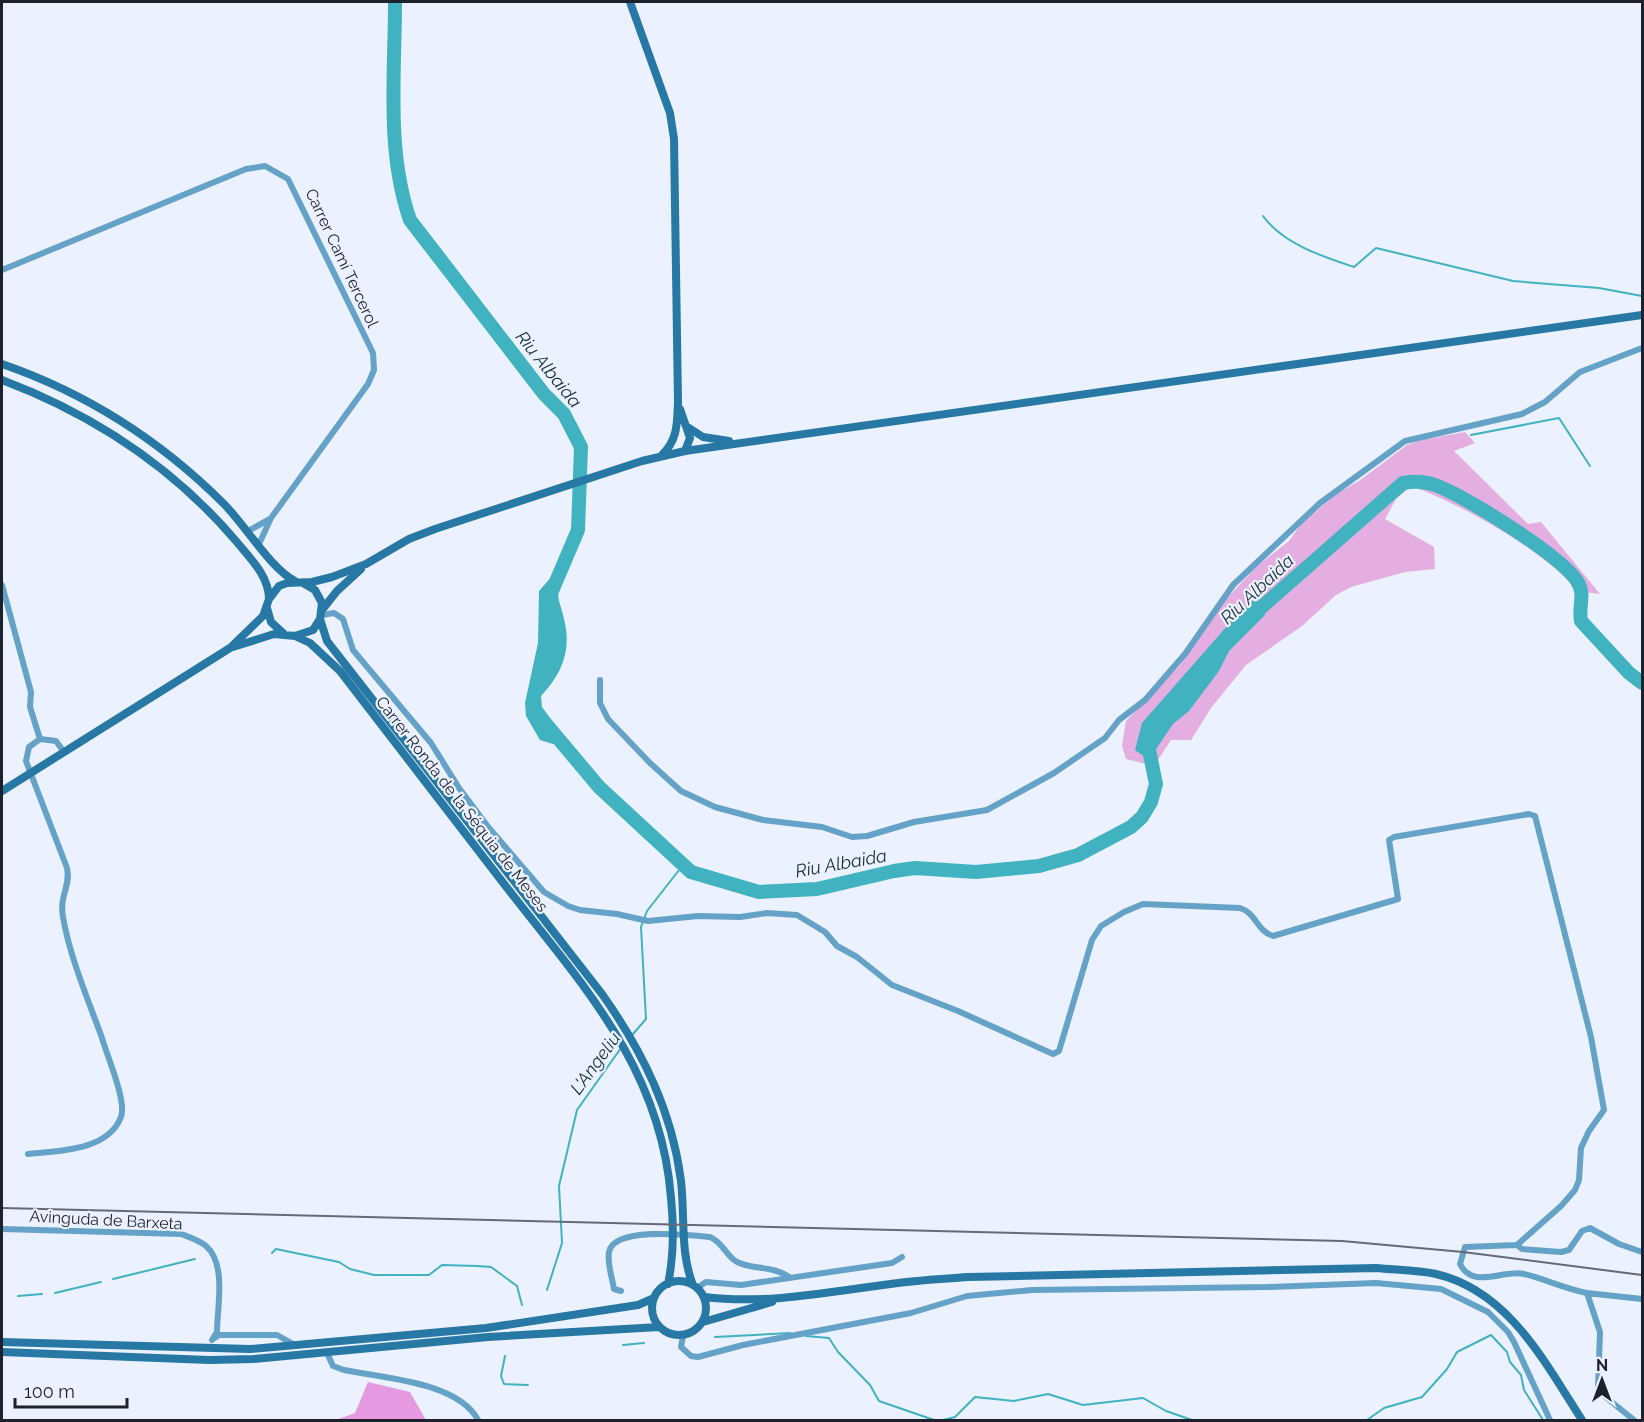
<svg xmlns="http://www.w3.org/2000/svg" width="1644" height="1422" viewBox="0 0 1644 1422" font-family="Raleway,sans-serif">
	<style>
		.green { fill: #e4aee1 }
		.forest { fill: #e499e0 }
		.water { fill: #40b2c0 }
		.lines { fill: none; stroke-linecap: round; stroke-linejoin: round }
		.stream { stroke: #40b2c0; stroke-width: 2 }
		.river { stroke: #40b2c0; stroke-width: 14 }
		.street { stroke: #65a2c8; stroke-width: 6 }
		.secondary { stroke: #2778a4; stroke-width: 8 }
		.rail { stroke: #656b76; stroke-width: 2 }
		.labels { text-anchor: middle; dominant-baseline: central; stroke-width: 4.5; stroke-linejoin: round; paint-order: stroke }
		.street-label { font-size: 16px; fill: #1c212c; stroke: #ebf1fe }
		.water-label { font-size: 18px; font-style: italic; fill: #193236; stroke: #ebf1fe }
	</style>
	<rect width="100%" height="100%" fill="#ebf1fe"/>
	<!-- green -->
	<path class="green" d="M 1465,432 L 1475,443 L 1454,451 L 1528,524 L 1541,522 L 1600,594 L 1577,591 C 1546,551 1459,503 1411,486 L 1396,499 L 1385,519 L 1434,547 L 1435,569 L 1405,572 L 1351,587 L 1336,595 L 1302,626 L 1246,665 L 1211,708 L 1191,740 L 1171,740 L 1154,766 L 1126,759 L 1122,746 L 1126,721 L 1181,664 L 1228,597 L 1258,565 L 1289,541 L 1301,524 L 1336,494 L 1359,481 L 1407,445 L 1421,440 Z"/>
	<!-- forest -->
	<path class="forest" d="M 368,1382 L 410,1392 L 426,1420 L 336,1420 L 355,1413 Z"/>
	<!-- water -->
	<path class="water" d="M 554,574 L 561,578 C 555,599 560,600 564,619 C 572,650 562,674 541,696 L 542,707 L 561,733 L 553,744 L 540,740 L 526,716 L 525,703 L 538,643 L 539,591 Z
		M 1256,598 L 1265,615 L 1229,651 L 1219,671 L 1189,711 L 1173,724 L 1154,752 L 1142,755 L 1135,750 L 1142,723 L 1235,617 Z"/>
	<g class="lines">
		<!-- stream -->
		<path class="stream" d="M 1263,216 C 1283,244 1324,257 1354,267 L 1376,248 L 1513,281 L 1599,288 L 1642,296
			M 1471,435 L 1559,418 L 1590,466
			M 633,1034 L 646,1019 L 641,927 L 647,911 L 683,865
			M 272,1253 L 276,1249 L 339,1262 L 350,1269 L 374,1275 L 429,1275 L 442,1265 L 477,1266 L 491,1267 L 517,1286 L 522,1305
			M 113,1279 L 195,1259
			M 547,1290 L 562,1243 L 559,1186 L 577,1110 L 621,1048
			M 55,1293 L 101,1282
			M 18,1296 L 42,1294
			M 806,1336 L 829,1338 L 838,1352 L 870,1385 L 879,1401 L 934,1420
			M 715,1337 L 790,1333
			M 623,1345 L 644,1343
			M 505,1356 L 501,1376 L 504,1384 L 528,1385
			M 943,1420 L 955,1417 L 975,1397 L 1014,1401 L 1048,1394 L 1083,1405 L 1143,1398 L 1166,1411 L 1192,1420
			M 1367,1420 L 1384,1408 L 1422,1397 L 1447,1369 L 1457,1352 L 1491,1335 L 1507,1352 L 1510,1362 L 1521,1375 L 1524,1390 L 1543,1420"/>
		<!-- river -->
		<path class="river" d="M 395,2 C 395,74 386,151 410,220 L 544,394 L 564,414 L 581,447 L 578,530 L 552,591
			M 1248,619 L 1403,483 C 1414,481 1424,481 1435,485 C 1465,496 1560,555 1577,581 C 1586,594 1578,607 1581,621 L 1629,673 L 1642,683
			M 546,724 L 599,787 L 691,872 L 759,892 L 817,889 L 894,871 L 915,868 L 976,872 L 1039,866 L 1078,855 L 1131,827 L 1142,817 L 1151,802 L 1156,784 L 1148,745 L 1150,737"/>
		<!-- street -->
		<path class="street" d="M 2,270 L 246,169 L 265,166 L 288,179 L 373,353 L 374,370 L 368,384 L 271,518 L 259,544
			M 248,531 L 270,519
			M 2,585 L 31,692 L 30,707 L 40,739
			M 322,615 L 334,613 L 343,619 L 353,650 L 431,743 L 459,788 L 489,828 L 544,892 L 568,906 L 580,910 L 617,914 L 648,921 L 698,916 L 740,917 L 767,913 L 797,915 L 825,932 L 837,946 L 857,957 L 892,985 L 958,1011 L 1053,1054 L 1059,1051 L 1092,940 L 1101,926 L 1124,912 L 1143,904 L 1240,908 C 1256,913 1257,931 1273,936 L 1398,899 L 1389,840 L 1394,837 L 1529,814 L 1535,816 L 1591,1037 L 1604,1110 L 1589,1131 L 1581,1148 L 1579,1180 L 1575,1190 L 1561,1206 L 1517,1245 L 1465,1247 L 1460,1264 C 1473,1290 1504,1269 1524,1274 C 1545,1279 1565,1289 1587,1293 L 1600,1332 L 1598,1386 L 1603,1395 L 1634,1420
			M 600,680 L 600,703 L 608,719 L 650,763 L 681,791 L 715,807 L 763,820 L 822,827 L 852,837 L 867,836 L 914,822 L 987,810 L 1054,773 L 1105,738 L 1119,720 L 1145,700 L 1185,654 L 1233,585 L 1320,503 L 1405,441 L 1522,414 L 1545,402 L 1580,372 L 1642,348
			M 28,1154 C 58,1151 108,1151 121,1117 C 127,1101 107,1056 102,1038 C 88,999 70,958 63,917 C 59,896 71,886 67,868 L 26,761 L 29,747 L 40,739 L 56,741 L 64,752
			M 2,1229 L 181,1234 C 189,1237 199,1240 206,1246 C 227,1264 217,1308 217,1332 L 212,1340
			M 1517,1245 L 1522,1249 L 1561,1252 L 1569,1250 L 1582,1231 L 1590,1228 L 1619,1244 L 1642,1252
			M 697,1288 L 706,1282 L 741,1285 L 892,1263 L 902,1257
			M 621,1291 L 614,1289 C 612,1277 607,1263 609,1252 C 614,1226 690,1235 710,1237 C 722,1242 724,1252 734,1260 C 747,1270 773,1265 789,1277
			M 1587,1293 L 1642,1299
			M 683,1336 L 681,1347 L 691,1356 L 698,1357 L 743,1345 L 911,1313 L 967,1296 L 1032,1290 L 1268,1287 L 1376,1283 L 1441,1289 L 1488,1312 L 1508,1332 L 1514,1342 L 1550,1420
			M 213,1339 L 219,1335 L 277,1335 L 295,1345
			M 327,1353 L 333,1366 L 344,1370 C 383,1378 458,1382 478,1420"/>
		<!-- secondary -->
		<path class="secondary" d="M 630,2 L 670,113 L 674,139 L 678,402 C 677,424 678,439 662,455
			M 2,364 C 86,393 161,441 224,504 C 245,525 271,569 295,581
			M 2,380 C 92,414 173,467 236,541 C 250,558 269,576 269,599
			M 680,409 L 690,438 L 685,451
			M 686,426 L 703,437 L 729,441
			M 267,608 L 271,622 L 283,633
			M 322,610 L 337,591 L 361,569
			M 320,619 L 327,641 L 602,994 C 643,1052 672,1111 681,1181 C 685,1216 680,1253 693,1285
			M 295,636 L 310,643 L 340,671 C 394,741 447,810 501,880 C 578,980 661,1065 671,1198 C 674,1227 674,1255 668,1284
			M 233,647 L 274,634 L 295,636 L 313,630 L 320,619 L 322,603 L 315,590 L 303,583
			M 2,791 L 230,648 L 263,616 L 269,599 L 279,586 L 287,583 L 312,582 L 332,577 L 366,564 L 409,539 L 435,529 L 642,461 L 685,451 L 1642,315
			M652 1308a27 27 0 1 1 54 0a27 27 0 1 1-54 0Z
			M 704,1297 C 769,1305 834,1291 898,1283 C 921,1280 945,1279 968,1277 L 1376,1268 C 1396,1270 1417,1270 1436,1274 C 1509,1291 1545,1363 1582,1420
			M 703,1322 L 772,1302
			M 2,1342 L 250,1349 L 486,1328 L 638,1305 L 654,1298
			M 2,1352 L 209,1360 L 253,1359 L 488,1337 L 659,1327"/>
		<!-- rail -->
		<path class="rail" d="M 2,1208 L 1342,1241 L 1463,1252 L 1642,1275"/>
	</g>
	<g class="labels">
		<!-- street labels -->
		<g class="street-label">
			<text transform="translate(342 258) rotate(65)">Carrer Camí Tercerol</text>
			<text transform="translate(462 804) rotate(52)">Carrer Ronda de la Séquia de Meses</text>
			<text transform="translate(106 1220) rotate(3)">Avinguda de Barxeta</text>
		</g>
		<!-- water labels -->
		<g class="water-label">
			<text transform="translate(549 369) rotate(51)">Riu Albaida</text>
			<text transform="translate(1257 589) rotate(-43)">Riu Albaida</text>
			<text transform="translate(841 863) rotate(-10)">Riu Albaida</text>
			<text transform="translate(595 1063) rotate(-54)">L'Angeliu</text>
		</g>
	</g>
	<!-- border -->
	<rect width="1644" height="1422" fill="none" stroke="#1c212c" stroke-width="6"/>
	<!-- north arrow -->
	<g transform="translate(1602 1380)" stroke="#ebf1fe" stroke-width="4.5" paint-order="stroke">
	<path d="M0-4.5L10 22L0 15L-10 22Z" fill="#1c212c"/>
	<text y="-9" font-size="16" font-weight="bold" text-anchor="middle" fill="#1c212c">N</text>
	</g>
	<!-- scale -->
	<path d="M15 1398v9h112v-9" fill="none" stroke="#1c212c" stroke-width="3"/>
	<text x="24" y="1398" font-size="18" fill="#1c212c" stroke="#ebf1fe" stroke-width="4.5" paint-order="stroke">100 m</text>
</svg>
